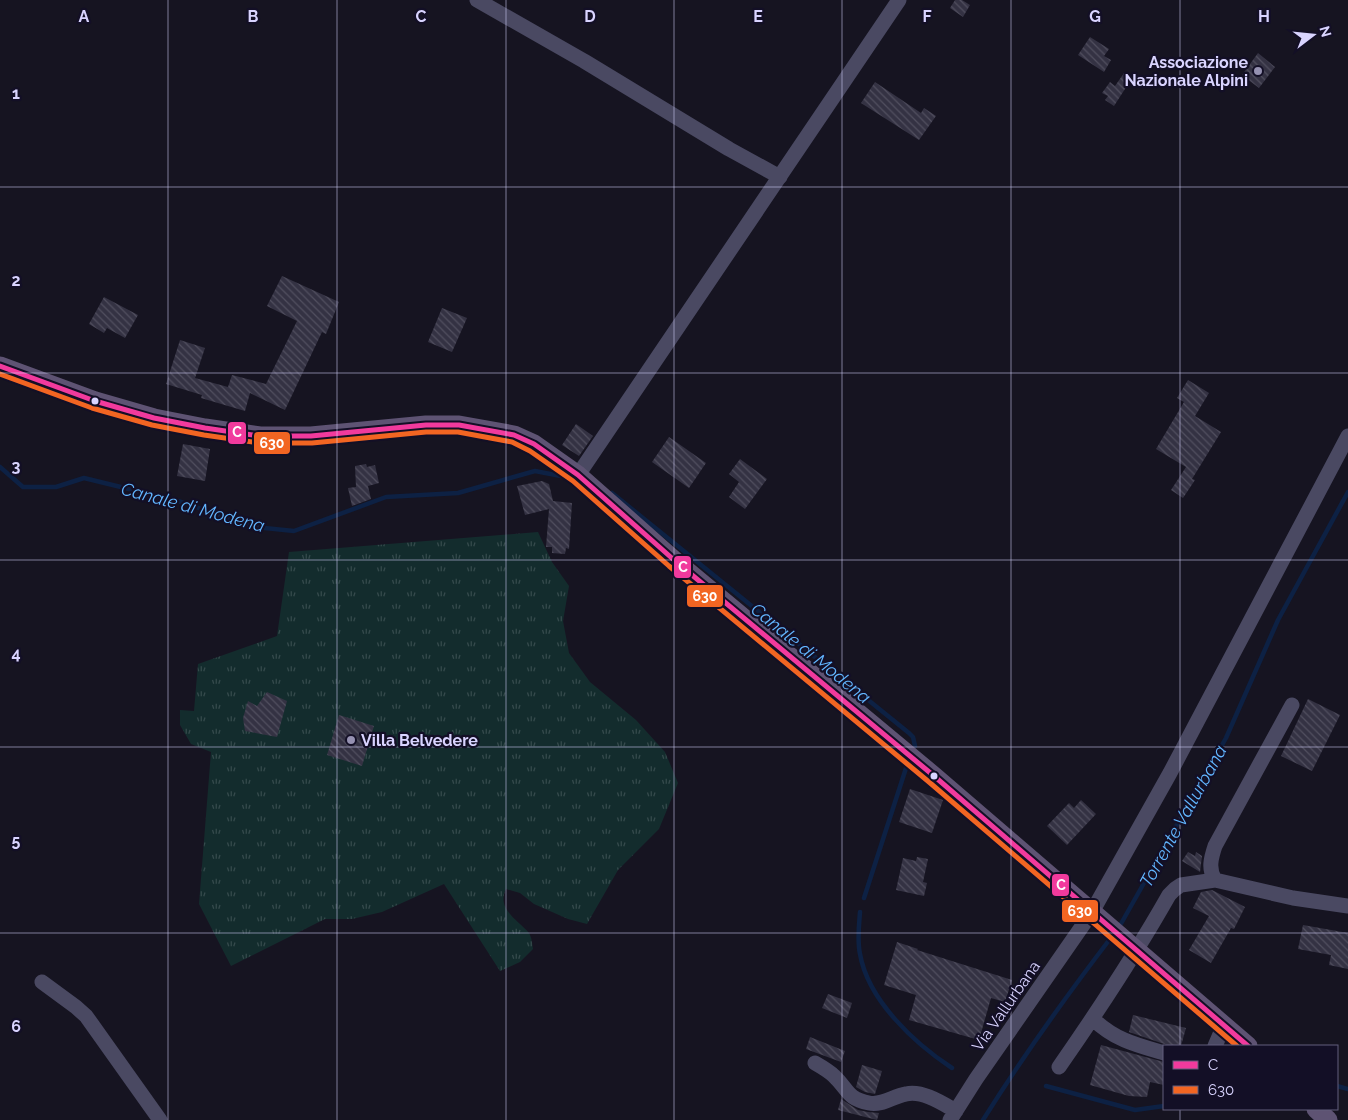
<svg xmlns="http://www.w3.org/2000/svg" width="1348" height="1120" viewBox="0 0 1348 1120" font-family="Raleway,sans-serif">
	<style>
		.park { fill: url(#park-tufts) }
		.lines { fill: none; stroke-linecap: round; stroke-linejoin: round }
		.stream { stroke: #0d2144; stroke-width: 4.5 }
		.building { fill: url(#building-back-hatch) }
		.minor { stroke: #4a4962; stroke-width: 15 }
		.major { stroke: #5e5373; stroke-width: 19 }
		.bus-1-casing { stroke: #130f26; stroke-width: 9 }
		.bus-2-casing { stroke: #130f26; stroke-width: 9 }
		.bus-1 { stroke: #f13a9d; stroke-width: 5 }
		.bus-2 { stroke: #f26522; stroke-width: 5 }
		.grid { fill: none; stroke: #d9d4ff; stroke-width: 1; stroke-opacity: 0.55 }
		.poi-dot { fill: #9591b1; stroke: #130f26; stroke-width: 2 }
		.bus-dot { fill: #d9d4ff; stroke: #130f26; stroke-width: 2 }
		.labels { text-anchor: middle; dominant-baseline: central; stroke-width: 4.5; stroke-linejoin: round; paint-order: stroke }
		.poi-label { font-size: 16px; font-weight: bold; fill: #d9d4ff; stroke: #130f26; text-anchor: end }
		.street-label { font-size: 16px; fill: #d9d4ff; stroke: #130f26 }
		.water-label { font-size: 18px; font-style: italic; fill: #62b6ff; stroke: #130f26 }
		.grid-label { font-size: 16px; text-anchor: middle; font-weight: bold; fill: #d9d4ff; stroke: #130f26; stroke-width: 4.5; stroke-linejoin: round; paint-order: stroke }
		.line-badge { stroke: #130f26; stroke-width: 2 }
		.badge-label { font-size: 14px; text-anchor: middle; font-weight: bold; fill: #fff }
	</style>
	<defs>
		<pattern id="park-tufts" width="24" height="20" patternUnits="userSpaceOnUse" patternTransform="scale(1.25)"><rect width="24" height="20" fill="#132c2d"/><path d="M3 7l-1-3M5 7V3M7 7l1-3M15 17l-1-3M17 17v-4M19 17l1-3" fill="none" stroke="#354a4c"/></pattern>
		<pattern id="building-back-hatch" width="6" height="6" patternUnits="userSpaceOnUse" patternTransform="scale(1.25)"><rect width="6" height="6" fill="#343243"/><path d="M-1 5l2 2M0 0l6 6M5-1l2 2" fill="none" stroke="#514f5f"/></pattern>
	</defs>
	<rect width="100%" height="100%" fill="#161421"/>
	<!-- park -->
	<path class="park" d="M 538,532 L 552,562 L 569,586 L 563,621 L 569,653 L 590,682 L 636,720 L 665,752 L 678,783 L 659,829 L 618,870 L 587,924 L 568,919 L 534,904 L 520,893 L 506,889 C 496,909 518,920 529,933 C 532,938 532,944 533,949 L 520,962 L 500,971 L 444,884 L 382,912 L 352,919 L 325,919 L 231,966 L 199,904 L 211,752 L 191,744 L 180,725 L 180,710 L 194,711 L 198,664 L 277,636 L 289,552 Z"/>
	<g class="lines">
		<!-- stream -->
		<path class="stream" d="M 0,467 L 23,487 L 56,487 L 84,478 L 178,501 L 255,527 L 294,531 L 386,497 L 458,493 L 535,471 L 566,477
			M 612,493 L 909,733 L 913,737 L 915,746
			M 864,898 L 907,765
			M 860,912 C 859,926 857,940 860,954 C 868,1000 914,1043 952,1068
			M 1118,929 L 1226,738 L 1278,620 L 1348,492
			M 1046,1086 L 1135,1110 L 1164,1106
			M 1337,1086 L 1348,1089
			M 983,1120 C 1023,1056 1067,995 1113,935"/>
	</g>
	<!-- building -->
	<path class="building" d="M 955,0 L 962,0 L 970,5 L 963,17 L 950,8 Z
		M 1090,37 L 1109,49 L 1104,56 L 1111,60 L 1104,72 L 1078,55 Z
		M 1258,53 L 1275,67 L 1259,88 L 1242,75 Z
		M 1124,73 L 1132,78 L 1114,106 L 1105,100 L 1108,96 L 1102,93 L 1110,82 L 1115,86 Z
		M 875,82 L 921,113 L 924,108 L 936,116 L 919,140 L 861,103 Z
		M 282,276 L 339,302 L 326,334 L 322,332 L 285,410 L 250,393 L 245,411 L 201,398 L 202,395 L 166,384 L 180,340 L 205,348 L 195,378 L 228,387 L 232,375 L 266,384 L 297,321 L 267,306 Z
		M 104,297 L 138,315 L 125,338 L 107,328 L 104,333 L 89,324 Z
		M 442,308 L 467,318 L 452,352 L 428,342 Z
		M 1188,380 L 1209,393 L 1195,416 L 1221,432 L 1192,479 L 1195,480 L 1183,498 L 1171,490 L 1186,467 L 1156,449 L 1184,402 L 1177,398 Z
		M 576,424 L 593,436 L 579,456 L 562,445 Z
		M 669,437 L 706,463 L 689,488 L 652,462 Z
		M 183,444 L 210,449 L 205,481 L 177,476 Z
		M 740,459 L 767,479 L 745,509 L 729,497 L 739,482 L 729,474 Z
		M 366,464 L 367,467 L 375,465 L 379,483 L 368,486 L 371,499 L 352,506 L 348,488 L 356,487 L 355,466 Z
		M 542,481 L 549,484 L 553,501 L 572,503 L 569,549 L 566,548 L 565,554 L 552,553 L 552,547 L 546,547 L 549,509 L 525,515 L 517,486 Z
		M 267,692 L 287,701 L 277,737 L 245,731 L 243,718 L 248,701 L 257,706 Z
		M 1308,699 L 1340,715 L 1312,771 L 1281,756 Z
		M 339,715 L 374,726 L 362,766 L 327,755 Z
		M 910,789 L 943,800 L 932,833 L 899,822 Z
		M 1081,800 L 1096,814 L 1067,845 L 1047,826 L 1069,803 L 1074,808 Z
		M 1188,852 L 1195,856 L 1196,852 L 1202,856 L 1200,872 L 1182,861 Z
		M 917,857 L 928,859 L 923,882 L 927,883 L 924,896 L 896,890 L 903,858 L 916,861 Z
		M 1212,890 L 1245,907 L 1234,929 L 1231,928 L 1211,963 L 1189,950 L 1209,916 L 1193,908 L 1201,892 Z
		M 1303,925 L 1348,933 L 1348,969 L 1329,965 L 1331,955 L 1298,949 Z
		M 897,942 L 918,949 L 917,950 L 1012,980 L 1005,1002 L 991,998 L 979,1040 L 909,1020 L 916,995 L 884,985 Z
		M 828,994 L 852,1003 L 847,1018 L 822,1008 Z
		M 1133,1015 L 1186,1028 L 1181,1046 L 1170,1046 L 1129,1032 Z
		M 810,1037 L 845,1051 L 841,1062 L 806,1049 Z
		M 1101,1045 L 1164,1062 L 1164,1085 L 1150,1082 L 1147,1097 L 1129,1096 L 1090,1085 Z
		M 862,1065 L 882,1071 L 875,1094 L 865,1092 L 856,1087 Z
		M 841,1099 L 858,1110 L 868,1112 L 879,1113 L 877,1120 L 838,1110 Z"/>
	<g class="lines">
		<!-- minor -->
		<path class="minor" d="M 477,0 L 584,61 L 729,149 L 780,177
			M 578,475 L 899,0
			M 1215,880 C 1208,869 1211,858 1215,846 L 1292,705
			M 42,982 L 76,1007 L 86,1016 L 160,1120
			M 1093,1019 C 1115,1040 1136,1045 1164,1053
			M 1215,1046 L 1224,1025
			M 815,1063 C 822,1067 829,1071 834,1076 C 849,1090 846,1098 869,1103 C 882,1106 893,1096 906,1094 C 922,1090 942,1103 956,1111
			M 1059,1067 C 1098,1011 1135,955 1169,895 L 1175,889 L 1181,885 L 1215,880 L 1293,898 L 1348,906
			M 950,1120 L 976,1079 L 1092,912 L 1170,773 L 1348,436"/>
		<!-- major -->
		<path class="major" d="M 0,366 L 95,401 L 154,418 L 205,428 L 260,436 L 311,436 L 426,425 L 459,425 L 514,435 L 534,444 L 578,475 L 674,560 L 934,776 L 1248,1046
			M 1316,1109 L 1328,1120"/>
		<!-- bus-1 casing -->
		<g class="bus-1-casing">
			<path id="bus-1" d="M 0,366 L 95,401 L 154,418 L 205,428 L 260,436 L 311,436 L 426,425 L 459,425 L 514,435 L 534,444 L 578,475 L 674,560 L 934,776 L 1248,1046"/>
		</g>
		<!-- bus-2 casing -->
		<g class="bus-2-casing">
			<path id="bus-2" d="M 0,374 L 92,408 L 152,425 L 204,435 L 259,443 L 312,443 L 426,432 L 458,432 L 512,442 L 530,451 L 573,481 L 669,566 L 929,782 L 1237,1046"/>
		</g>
		<!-- bus-1 -->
		<use href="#bus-1" class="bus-1"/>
		<!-- bus-2 -->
		<use href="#bus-2" class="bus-2"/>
	</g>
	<!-- grid -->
	<path class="grid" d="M 168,0 L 168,1120M 337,0 L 337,1120M 506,0 L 506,1120M 674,0 L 674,1120M 842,0 L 842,1120M 1011,0 L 1011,1120M 1180,0 L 1180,1046M 0,187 L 1348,187M 0,373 L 1348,373M 0,560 L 1348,560M 0,747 L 1348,747M 0,933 L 1348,933M 1180,1109 L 1180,1120"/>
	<!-- markers -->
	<g class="poi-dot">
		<circle cx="1258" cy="71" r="5"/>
		<circle cx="351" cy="740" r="5"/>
	</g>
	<g class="bus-dot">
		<circle cx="95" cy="401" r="4.5"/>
		<circle cx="934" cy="776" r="4.5"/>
	</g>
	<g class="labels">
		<!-- poi labels -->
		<g class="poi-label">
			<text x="1248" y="62">Associazione<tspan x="1248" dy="18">Nazionale Alpini</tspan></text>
			<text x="361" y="740" text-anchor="start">Villa Belvedere</text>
		</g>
		<!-- street labels -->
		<g class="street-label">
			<text transform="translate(1006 1006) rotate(-55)">Via Vallurbana</text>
		</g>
		<!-- water labels -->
		<g class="water-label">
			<text transform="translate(193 507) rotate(15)">Canale di Modena</text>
			<text transform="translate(811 653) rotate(39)">Canale di Modena</text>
			<text transform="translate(1183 816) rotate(-61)">Torrente Vallurbana</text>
		</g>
	</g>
	<g class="grid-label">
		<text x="84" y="22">A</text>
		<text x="253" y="22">B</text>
		<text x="421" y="22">C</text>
		<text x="590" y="22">D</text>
		<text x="758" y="22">E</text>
		<text x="927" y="22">F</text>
		<text x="1095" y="22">G</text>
		<text x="1264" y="22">H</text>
		<text x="16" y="99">1</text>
		<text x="16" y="286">2</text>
		<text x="16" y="472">3</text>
		<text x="16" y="659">4</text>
		<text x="16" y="846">5</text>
		<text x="16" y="1032">6</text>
	</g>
	<g class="line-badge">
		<rect x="227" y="421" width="20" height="24" rx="5" fill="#f13a9d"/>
		<rect x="253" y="431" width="38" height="24" rx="5" fill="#f26522"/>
		<rect x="673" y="555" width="19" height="24" rx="5" fill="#f13a9d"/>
		<rect x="686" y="584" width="38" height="24" rx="5" fill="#f26522"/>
		<rect x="1051" y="873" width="19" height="24" rx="5" fill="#f13a9d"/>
		<rect x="1061" y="899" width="38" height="24" rx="5" fill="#f26522"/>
	</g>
	<g class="badge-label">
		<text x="237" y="437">C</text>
		<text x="272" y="448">630</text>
		<text x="683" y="572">C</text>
		<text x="705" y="601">630</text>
		<text x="1061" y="890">C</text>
		<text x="1080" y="916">630</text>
	</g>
	<!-- legend -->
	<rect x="1163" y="1045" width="175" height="65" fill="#130f26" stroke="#625e7d"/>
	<rect x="1173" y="1061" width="25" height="8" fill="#f13a9d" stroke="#625e7d"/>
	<text x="1208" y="1070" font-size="15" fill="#d9d4ff">C</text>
	<rect x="1173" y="1086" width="25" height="8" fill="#f26522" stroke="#625e7d"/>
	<text x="1208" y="1095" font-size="15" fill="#d9d4ff">630</text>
	<!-- north arrow -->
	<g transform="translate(1313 35) rotate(74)" stroke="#130f26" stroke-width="4" paint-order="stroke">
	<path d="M0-4L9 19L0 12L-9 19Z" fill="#d9d4ff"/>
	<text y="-8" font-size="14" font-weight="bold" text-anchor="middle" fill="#d9d4ff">N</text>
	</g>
</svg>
